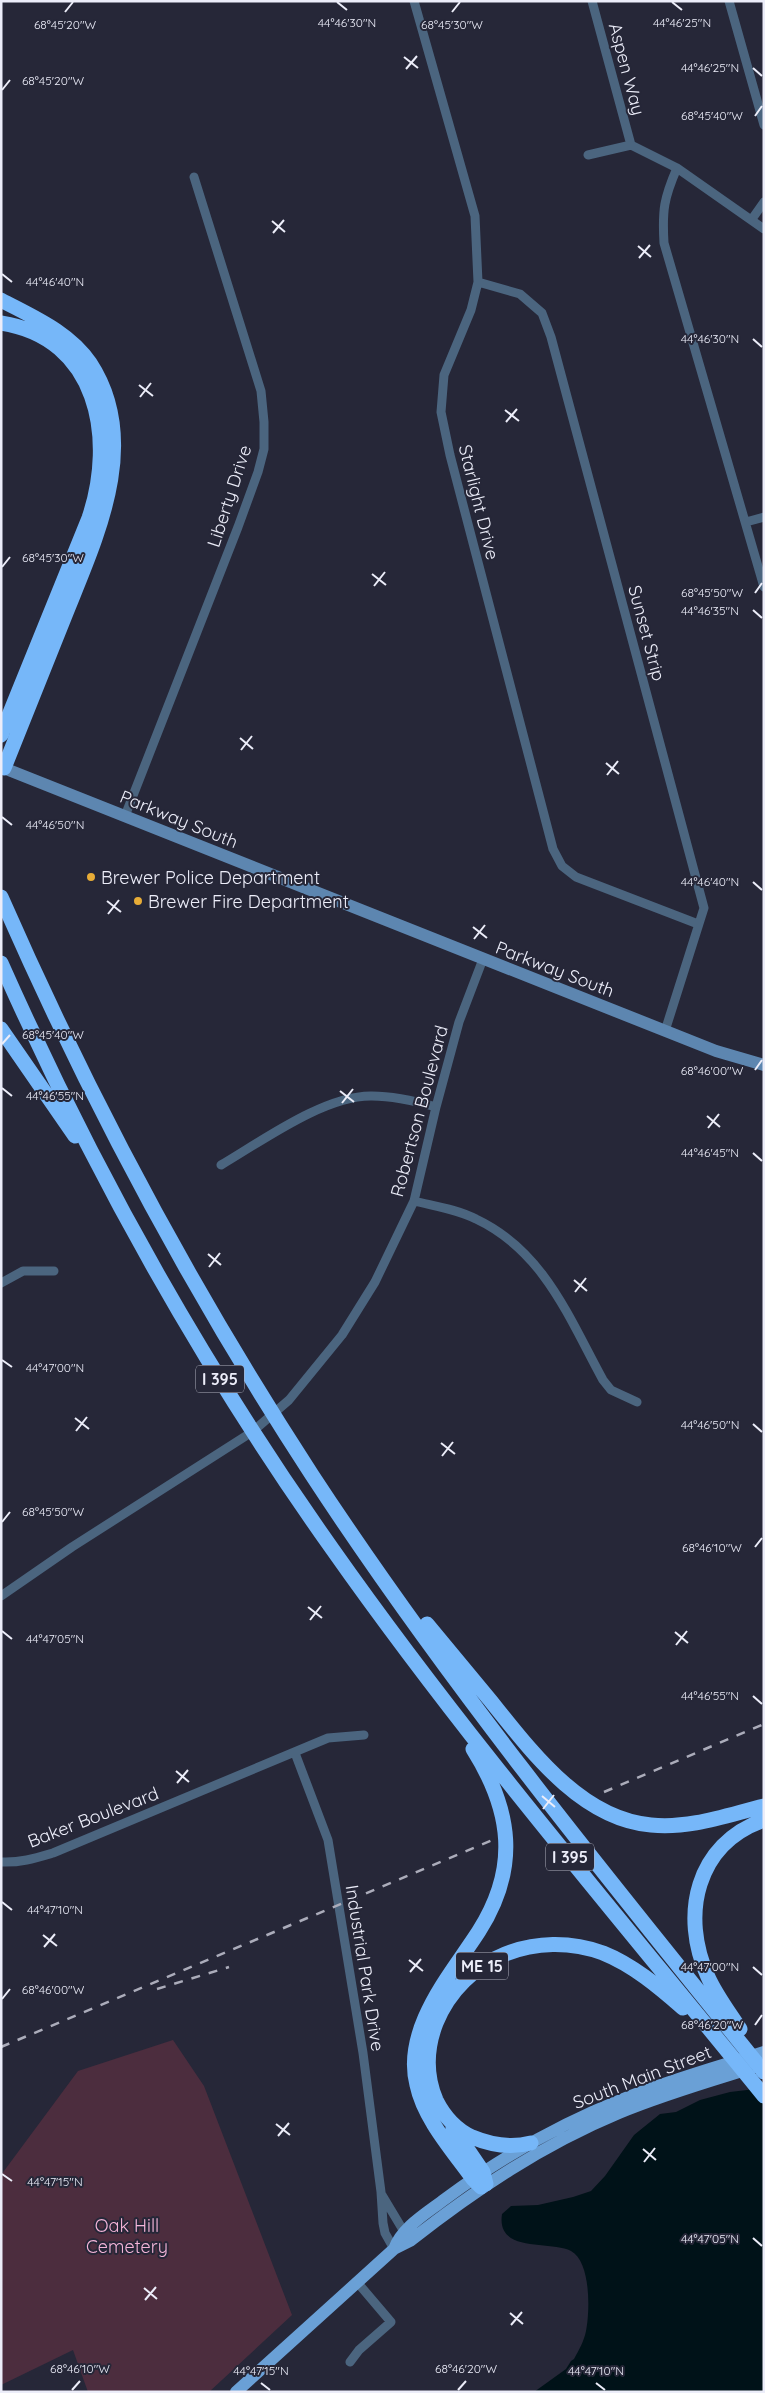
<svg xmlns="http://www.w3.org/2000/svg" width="765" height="2393" viewBox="0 0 765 2393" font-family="Quicksand,sans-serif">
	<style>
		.green { fill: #4c2d3e }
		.water { fill: #001218 }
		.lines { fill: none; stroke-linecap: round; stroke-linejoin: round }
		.street { stroke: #4b657f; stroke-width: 9 }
		.secondary { stroke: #5d86b0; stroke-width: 12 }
		.primary { stroke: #6aa0d6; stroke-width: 12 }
		.highway { stroke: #76b7f9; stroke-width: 15 }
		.rail { stroke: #abacba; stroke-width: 2.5; stroke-dasharray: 9 9; stroke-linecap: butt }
		.ticks { fill: none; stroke: #ecedf9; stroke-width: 2 }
		.poi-dot { fill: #e7ac37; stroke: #262738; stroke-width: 2 }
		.labels { text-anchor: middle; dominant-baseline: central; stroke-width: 4; stroke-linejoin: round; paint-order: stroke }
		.shield { fill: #262738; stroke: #b1b2bf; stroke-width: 1 }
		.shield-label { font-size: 16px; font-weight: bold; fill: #ecedf9 }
		.street-label { font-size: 18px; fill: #ecedf9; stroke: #262738 }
		.poi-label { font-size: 18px; fill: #ecedf9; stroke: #262738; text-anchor: start }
		.park-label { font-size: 18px; fill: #f5b5d9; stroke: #262738 }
		.ticks-label { font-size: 12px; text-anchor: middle; fill: #ecedf9; stroke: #262738; stroke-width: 4; stroke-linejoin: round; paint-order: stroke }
	</style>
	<rect width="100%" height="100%" fill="#262738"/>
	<!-- green -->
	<path class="green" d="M 173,2040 L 204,2086 L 292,2315 L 209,2392 L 88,2392 L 73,2350 L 1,2385 L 1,2175 L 78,2071 Z"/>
	<!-- water -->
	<path class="water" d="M 764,2088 L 764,2392 L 534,2392 L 566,2369 L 571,2361 L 574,2359 C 579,2350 584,2341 586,2331 C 590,2311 591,2262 571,2251 C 550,2240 496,2254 502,2214 L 511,2206 L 538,2205 L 573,2197 L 591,2191 L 605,2176 L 634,2135 L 660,2114 L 676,2112 L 700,2100 L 730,2092 Z"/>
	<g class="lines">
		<!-- street -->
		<path class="street" d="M 414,1 L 475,216 L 478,282 L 471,310 L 444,375 L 441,412 L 450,455 L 553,849 L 562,866 L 576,877 L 698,924
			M 592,1 L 631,145
			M 729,1 L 764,125
			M 588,155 L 631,145 L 677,168 L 764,229
			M 677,168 C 664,198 662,210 664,243 L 764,587
			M 752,219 L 764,202
			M 478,282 L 520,294 L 542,313 L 551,337 L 704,908 L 665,1031
			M 746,522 L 764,517
			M 125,816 L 238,527 L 258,472 L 264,449 L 264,422 L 261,391 L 194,177
			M 221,1165 C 262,1141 325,1095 372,1096 C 394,1096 415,1101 436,1107
			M 414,1201 C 434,1206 457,1209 476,1219 C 544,1251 569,1318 603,1380 L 611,1390 L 637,1402
			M 1,1283 L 23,1271 L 54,1271
			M 1,1596 L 72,1547 L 252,1432 L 289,1400 L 342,1335 L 375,1282 L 414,1201 L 436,1107 L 459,1022 L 483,959
			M 295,1753 L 328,1840 L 363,2053 L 381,2192 L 383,2223 L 385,2233 L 394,2249
			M 1,1862 C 20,1863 36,1858 53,1853 L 328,1738 L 364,1735
			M 382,2195 L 406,2235
			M 350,2362 L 359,2350 L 391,2322 L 357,2282"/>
		<!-- secondary -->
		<path class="secondary" d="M 1,767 L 716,1051 L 764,1065"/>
		<!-- primary -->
		<path class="primary" d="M 394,2249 C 402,2227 427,2213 445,2199 C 500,2158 560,2124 623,2099 C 669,2080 717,2067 764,2052
			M 236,2392 L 394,2249 L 410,2241 C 475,2190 542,2145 619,2113 C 662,2095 707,2082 752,2068"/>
		<!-- highway -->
		<path class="highway" d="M 1,300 C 33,317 69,332 90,363 C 144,445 93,544 62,623 C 42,672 23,720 4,768
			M 1,323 C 98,338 116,438 89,518 L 1,735
			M 1,897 C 89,1098 192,1291 312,1475 C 449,1684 607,1878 764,2072
			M 1,963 C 92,1168 203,1367 333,1550 C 466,1739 618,1916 764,2096
			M 1,1029 L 75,1136
			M 427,1624 C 448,1649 469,1675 490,1700 C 531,1751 581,1819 651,1825 C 690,1829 727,1815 764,1806
			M 473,1749 C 512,1811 519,1868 479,1931 C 461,1959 438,1987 425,2018 C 416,2039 411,2062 417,2085 C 424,2119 453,2151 473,2179 L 481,2187
			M 740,2029 C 729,2012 716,1995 708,1977 C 680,1915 696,1844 764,1820
			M 453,2128 L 483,2172 L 486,2184
			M 531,2143 C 511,2148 491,2145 472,2137 C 455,2129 444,2116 436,2100 C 425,2074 426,2049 436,2023 C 463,1957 537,1929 603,1953 C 633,1965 659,1987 683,2008"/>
		<!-- rail -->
		<path class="rail" d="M 604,1792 L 764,1724
			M 157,1989 L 229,1967
			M 1,2047 L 495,1839"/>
	</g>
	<!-- ticks -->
	<path class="ticks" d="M 337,2 L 347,10M 672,2 L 682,10M 65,12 L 73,2M 452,12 L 460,2M 404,57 L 418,68M 753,68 L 762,76M 406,69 L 417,56M 2,90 L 10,80M 755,116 L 762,106M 272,221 L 285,232M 273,233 L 284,220M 638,246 L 651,257M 639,258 L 650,245M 2,274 L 12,282M 753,339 L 762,347M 139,385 L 153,396M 140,397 L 151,383M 505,410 L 519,421M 506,422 L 517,409M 2,567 L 10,557M 372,574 L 386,585M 374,586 L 385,572M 755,593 L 762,583M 753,610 L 762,618M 240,738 L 253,749M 241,750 L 252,736M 606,763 L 619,774M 607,775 L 618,761M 2,817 L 12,825M 753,882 L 762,890M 107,901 L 121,912M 108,914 L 119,900M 473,927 L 487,938M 474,939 L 485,925M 2,1044 L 10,1035M 755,1070 L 762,1060M 2,1088 L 12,1096M 340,1091 L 354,1102M 342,1103 L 353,1089M 707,1116 L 720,1127M 708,1128 L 719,1114M 753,1153 L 762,1161M 208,1254 L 221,1265M 209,1267 L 220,1253M 574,1280 L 587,1291M 575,1292 L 586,1278M 2,1360 L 12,1367M 75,1418 L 89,1429M 753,1424 L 762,1432M 76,1431 L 87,1417M 441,1443 L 455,1454M 442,1456 L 453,1442M 2,1522 L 10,1512M 755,1547 L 762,1538M 308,1607 L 322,1618M 310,1620 L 321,1606M 2,1631 L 12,1639M 675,1632 L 688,1643M 676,1645 L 687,1631M 753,1696 L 762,1704M 176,1771 L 189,1782M 177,1783 L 188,1770M 542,1796 L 555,1807M 543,1809 L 554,1795M 2,1902 L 12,1910M 43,1935 L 57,1946M 44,1947 L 55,1934M 409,1960 L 423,1971M 753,1967 L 762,1975M 410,1972 L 421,1959M 2,1999 L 10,1989M 755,2025 L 762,2015M 276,2124 L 290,2135M 278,2136 L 289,2123M 643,2149 L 656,2160M 644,2162 L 655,2148M 2,2174 L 12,2181M 753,2238 L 762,2246M 144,2288 L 157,2299M 145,2300 L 156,2287M 510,2313 L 523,2324M 511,2325 L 522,2312M 261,2383 L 270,2390M 596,2383 L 605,2390M 72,2390 L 80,2381M 458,2390 L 466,2381"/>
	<!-- markers -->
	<g class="poi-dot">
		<circle cx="91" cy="877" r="5"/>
		<circle cx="138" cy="901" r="5"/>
	</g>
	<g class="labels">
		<!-- shield labels -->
		<g class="shield">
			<rect x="196" y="1365.5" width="48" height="27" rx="4"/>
			<rect x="546" y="1843.5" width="48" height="27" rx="4"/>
			<rect x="456" y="1952.5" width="52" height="27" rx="4"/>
		</g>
		<g class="shield-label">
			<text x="220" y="1379">I 395</text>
			<text x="570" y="1857">I 395</text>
			<text x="482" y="1966">ME 15</text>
		</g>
		<!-- street labels -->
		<g class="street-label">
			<text transform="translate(627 69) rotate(75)">Aspen Way</text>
			<text transform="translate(229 496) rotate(-72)">Liberty Drive</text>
			<text transform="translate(479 502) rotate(76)">Starlight Drive</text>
			<text transform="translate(647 633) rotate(75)">Sunset Strip</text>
			<text transform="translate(179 819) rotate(22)">Parkway South</text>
			<text transform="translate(555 969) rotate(21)">Parkway South</text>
			<text transform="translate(419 1111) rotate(-75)">Robertson Boulevard</text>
			<text transform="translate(93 1817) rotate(-21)">Baker Boulevard</text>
			<text transform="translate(365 1968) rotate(81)">Industrial Park Drive</text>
			<text transform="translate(642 2077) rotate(-21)">South Main Street</text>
		</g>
		<!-- poi labels -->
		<g class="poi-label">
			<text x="101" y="877">Brewer Police Department</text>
			<text x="148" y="901">Brewer Fire Department</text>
		</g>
		<!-- park labels -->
		<g class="park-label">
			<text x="127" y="2225">Oak Hill<tspan x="127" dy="21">Cemetery</tspan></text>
		</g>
	</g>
	<g class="ticks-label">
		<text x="347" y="27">44°46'30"N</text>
		<text x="682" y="27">44°46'25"N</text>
		<text x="65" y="29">68°45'20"W</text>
		<text x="452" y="29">68°45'30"W</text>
		<text x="710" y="72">44°46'25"N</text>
		<text x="53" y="85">68°45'20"W</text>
		<text x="712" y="120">68°45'40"W</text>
		<text x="55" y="286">44°46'40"N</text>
		<text x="710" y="343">44°46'30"N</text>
		<text x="53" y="562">68°45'30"W</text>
		<text x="712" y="597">68°45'50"W</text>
		<text x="710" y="615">44°46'35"N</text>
		<text x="55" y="829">44°46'50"N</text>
		<text x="710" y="886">44°46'40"N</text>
		<text x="53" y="1039">68°45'40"W</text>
		<text x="712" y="1075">68°46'00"W</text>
		<text x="55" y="1100">44°46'55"N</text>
		<text x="710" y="1157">44°46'45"N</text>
		<text x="55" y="1372">44°47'00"N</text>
		<text x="710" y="1429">44°46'50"N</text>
		<text x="53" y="1516">68°45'50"W</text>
		<text x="712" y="1552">68°46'10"W</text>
		<text x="55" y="1643">44°47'05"N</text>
		<text x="710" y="1700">44°46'55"N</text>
		<text x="55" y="1914">44°47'10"N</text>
		<text x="710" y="1971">44°47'00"N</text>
		<text x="53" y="1994">68°46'00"W</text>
		<text x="712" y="2029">68°46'20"W</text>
		<text x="55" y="2186">44°47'15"N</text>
		<text x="710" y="2243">44°47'05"N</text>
		<text x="80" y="2373">68°46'10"W</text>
		<text x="466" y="2373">68°46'20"W</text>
		<text x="261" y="2375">44°47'15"N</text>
		<text x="596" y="2375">44°47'10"N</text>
	</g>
	<!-- border -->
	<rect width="765" height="2393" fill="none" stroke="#ecedf9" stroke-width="5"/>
</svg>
